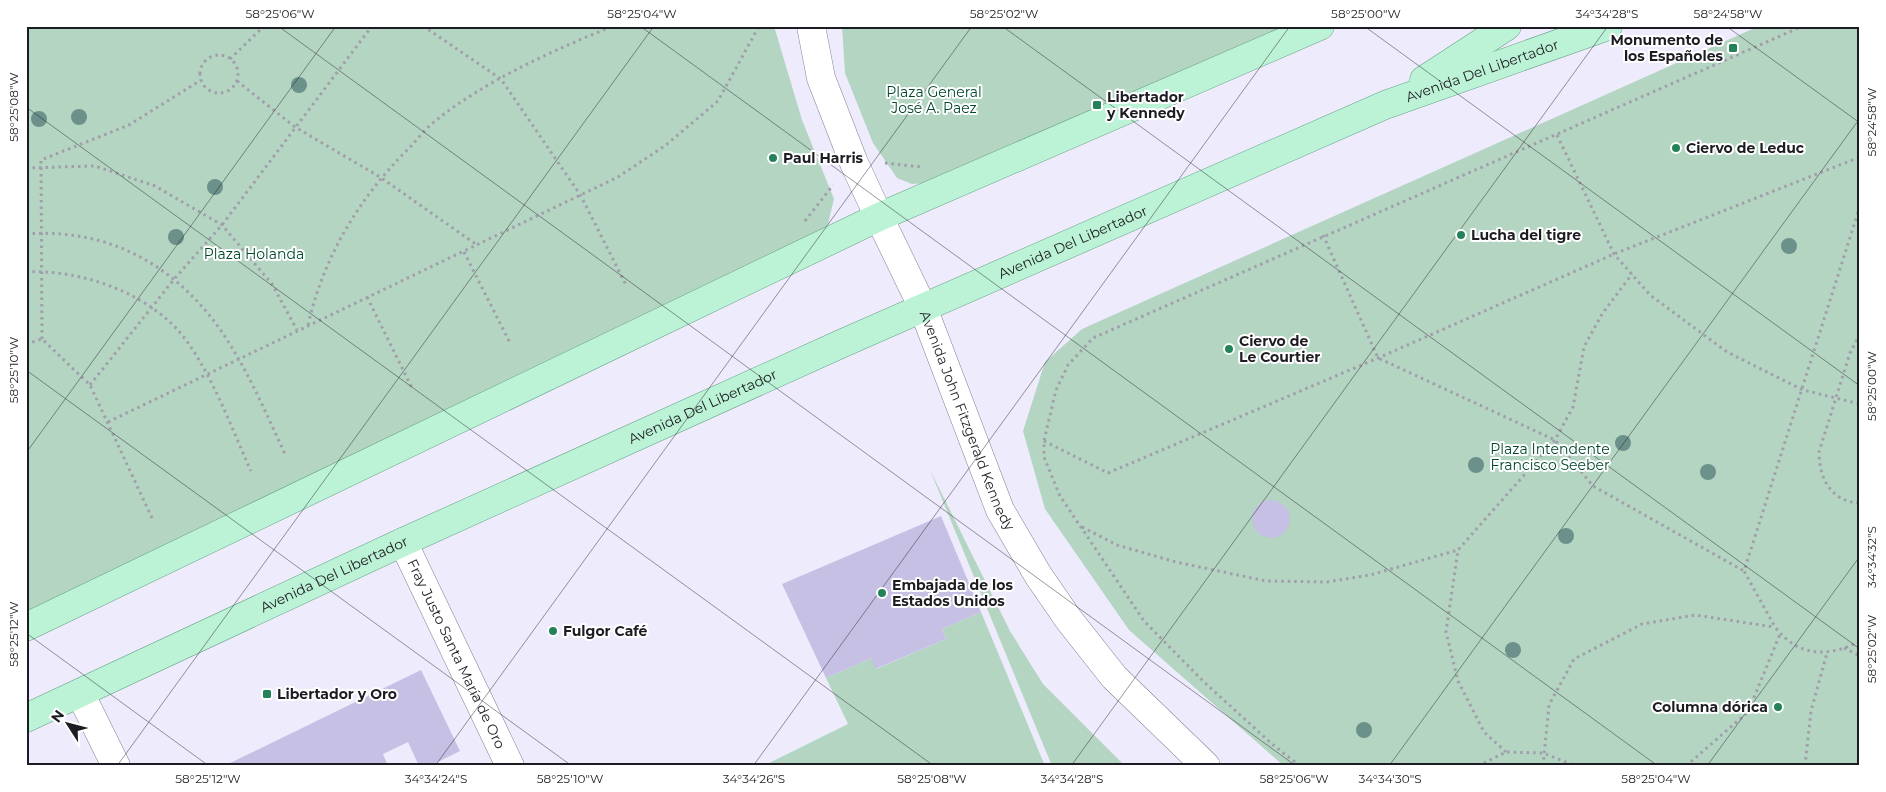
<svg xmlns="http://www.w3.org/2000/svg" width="1886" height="792" viewBox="0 0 1886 792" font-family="Montserrat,sans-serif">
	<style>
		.green { fill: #b4d5c2 }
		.building { fill: #c6c0e5 }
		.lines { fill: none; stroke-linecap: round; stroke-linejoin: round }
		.street-casing { stroke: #838191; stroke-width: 29 }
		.secondary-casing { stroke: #838191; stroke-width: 29 }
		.primary-casing { stroke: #67a285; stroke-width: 29 }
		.path { stroke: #a19eac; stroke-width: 3; stroke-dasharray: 2.5 4; stroke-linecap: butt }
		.street { stroke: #fff; stroke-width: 28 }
		.secondary { stroke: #fff; stroke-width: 28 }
		.primary { stroke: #bcf2d6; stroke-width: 28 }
		.tree { fill: #6b918a }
		.ticks { fill: none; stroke: #1d1c22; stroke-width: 1; stroke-opacity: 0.45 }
		.poi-dot { fill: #248259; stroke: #fff; stroke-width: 2 }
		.labels { text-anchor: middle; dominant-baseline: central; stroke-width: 4; stroke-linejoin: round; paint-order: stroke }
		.poi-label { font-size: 14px; font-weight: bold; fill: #1d1c22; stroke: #fff; text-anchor: start }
		.street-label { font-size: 14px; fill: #1d1c22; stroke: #fff }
		.park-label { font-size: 14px; fill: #00472c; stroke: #fff }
		.neatline { fill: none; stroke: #1d1c22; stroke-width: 2 }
		.ticks-label { font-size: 12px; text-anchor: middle; fill: #1d1c22 }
	</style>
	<rect width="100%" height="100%" fill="#eeebfd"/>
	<!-- green -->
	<path class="green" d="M 26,26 L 774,26 L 802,120 L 834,199 L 828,224 L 813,239 L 26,613 Z
		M 842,26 L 1290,26 L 927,183 L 912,184 L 897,178 L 873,143 L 845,73 Z
		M 1759,26 L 1860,26 L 1860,766 L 1284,766 L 1129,630 L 1045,509 L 1023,431 L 1045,362 L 1082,329 Z
		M 930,470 L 1010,631 L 1043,684 L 1125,766 L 1052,766 Z
		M 981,612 L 1045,766 L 763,766 L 848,724 L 826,678 L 871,658 L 876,669 L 946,639 L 942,629 Z"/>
	<!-- building -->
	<path class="building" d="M1252 519a19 19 0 1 1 38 0a19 19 0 1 1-38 0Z
		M 941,516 L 981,612 L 942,629 L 946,639 L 875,669 L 871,658 L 826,678 L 782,584 Z
		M 421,670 L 460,751 L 430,766 L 419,766 L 408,742 L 383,754 L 388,766 L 224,766 Z"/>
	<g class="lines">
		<!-- street casing -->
		<g class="street-casing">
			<g id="street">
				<path d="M 811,26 L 821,78 L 854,163 L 879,217"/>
				<path id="s1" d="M 403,542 L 510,766"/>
				<path d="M 80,693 L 116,766"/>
			</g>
		</g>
		<!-- secondary casing -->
		<g class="secondary-casing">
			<g id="secondary">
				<path id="s2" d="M 879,217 L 923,308 L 1000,510 L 1038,575 L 1069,620 L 1114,677 L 1206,766"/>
			</g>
		</g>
		<!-- primary casing -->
		<g class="primary-casing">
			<g id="primary">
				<path d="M 1424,80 L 1507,26"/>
				<path d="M 26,627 L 879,217 L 1320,26"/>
				<path id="s3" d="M 26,718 L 403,542 L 843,343 L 1385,105 L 1608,26"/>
			</g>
		</g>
		<!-- path -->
		<path class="path" d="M 423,26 L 501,79 L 581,196 L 626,285
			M 1197,26 L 1199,27
			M200 74a19 19 0 1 1 38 0a19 19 0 1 1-38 0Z
			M 230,59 L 264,26
			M 237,81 L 295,127 L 380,177 L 477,245
			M 1557,135 L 1614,254 L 1650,295 L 1727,352 L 1803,390 L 1860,404
			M 885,163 L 921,167
			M 26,168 L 95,166 L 155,186 L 222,225 L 272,284 L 297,330
			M 1860,206 L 1744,571 L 1775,627 C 1798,657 1828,658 1860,641
			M 805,221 L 833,185
			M 26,234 C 121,227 193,277 238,358 C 256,389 270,422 285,454
			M 1323,235 L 1378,358 L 1555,440 L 1593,486 L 1744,571
			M 464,252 L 510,343
			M 26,272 C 82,269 152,294 186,340 C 214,379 231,427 251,471
			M 367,297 L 413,390
			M 308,325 C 324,255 360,197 410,147 C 418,139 425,129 434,122 C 484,81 554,50 613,26
			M 1860,334 L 1850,353 L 1819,452 C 1819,478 1831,502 1860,503
			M 42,339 L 41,160 L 129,125 L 201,80
			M 26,344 L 42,339 L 90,385 L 152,518
			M 90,385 L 175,278 L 222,225 L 372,26
			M 1860,409 L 1860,413
			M 108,422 L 618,177 L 666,145 L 718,101 L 759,26
			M 1044,441 L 1108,473 L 1378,358 L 1614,254 L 1860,157
			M 1082,527 L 1117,545 L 1176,562 L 1266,581 L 1327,582 L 1370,575 L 1458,550
			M 1844,648 L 1860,656
			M 1506,752 L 1484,732 L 1458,681 L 1446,632 L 1458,550 L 1555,440 L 1573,407 L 1584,347 L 1602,314 L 1632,274
			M 1300,766 L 1272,744 L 1204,682 L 1144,621 L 1060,496 L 1044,457 L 1044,441 L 1056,390 L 1068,365 L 1093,338 L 1803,26
			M 1478,766 L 1506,752 L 1543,753 L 1576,766
			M 1543,766 L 1549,705 L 1574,659 L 1642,624 L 1695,615 L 1774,627
			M 1686,766 L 1748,712 L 1780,634
			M 1805,766 L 1811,711 L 1827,653"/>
		<!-- street -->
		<use href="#street" class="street"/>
		<!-- secondary -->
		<use href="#secondary" class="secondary"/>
		<!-- primary -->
		<use href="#primary" class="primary"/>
	</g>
	<!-- trees -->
	<g class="tree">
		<circle cx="299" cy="85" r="8"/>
		<circle cx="79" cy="117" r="8"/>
		<circle cx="39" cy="119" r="8"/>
		<circle cx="215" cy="187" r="8"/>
		<circle cx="176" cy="237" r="8"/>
		<circle cx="1789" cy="246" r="8"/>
		<circle cx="1623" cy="443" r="8"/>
		<circle cx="1476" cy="465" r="8"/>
		<circle cx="1708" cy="472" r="8"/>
		<circle cx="1566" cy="536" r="8"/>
		<circle cx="1513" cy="650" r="8"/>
		<circle cx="1364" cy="730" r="8"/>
	</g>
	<!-- ticks -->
	<path class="ticks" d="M 278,26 L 1296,766M 640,26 L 1658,766M 1002,26 L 1860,649M 1364,26 L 1860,386M 1726,26 L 1860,123M 26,107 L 934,766M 26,370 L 572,766M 26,453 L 336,26M 26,633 L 209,766M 117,766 L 654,26M 435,766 L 972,26M 753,766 L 1290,26M 1071,766 L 1608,26M 1389,766 L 1860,118M 1707,766 L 1860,556"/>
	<!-- markers -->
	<g class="poi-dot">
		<rect x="1728" y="43" width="10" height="10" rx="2.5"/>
		<rect x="1092" y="100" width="10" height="10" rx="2.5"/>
		<circle cx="1676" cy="148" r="5"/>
		<circle cx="773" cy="158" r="5"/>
		<circle cx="1461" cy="235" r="5"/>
		<circle cx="1229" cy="349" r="5"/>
		<circle cx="882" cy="593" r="5"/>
		<circle cx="553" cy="631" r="5"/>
		<rect x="262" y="689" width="10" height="10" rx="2.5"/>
		<circle cx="1778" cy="707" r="5"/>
	</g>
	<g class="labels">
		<!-- poi labels -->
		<g class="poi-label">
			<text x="1723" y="40" text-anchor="end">Monumento de<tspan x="1723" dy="16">los Españoles</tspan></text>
			<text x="1107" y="97">Libertador<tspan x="1107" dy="16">y Kennedy</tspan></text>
			<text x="1686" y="148">Ciervo de Leduc</text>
			<text x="783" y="158">Paul Harris</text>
			<text x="1471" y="235">Lucha del tigre</text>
			<text x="1239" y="341">Ciervo de<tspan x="1239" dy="16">Le Courtier</tspan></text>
			<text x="892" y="585">Embajada de los<tspan x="892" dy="16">Estados Unidos</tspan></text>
			<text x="563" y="631">Fulgor Café</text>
			<text x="277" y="694">Libertador y Oro</text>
			<text x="1768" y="707" text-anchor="end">Columna dórica</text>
		</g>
		<!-- street labels -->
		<g class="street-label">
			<text stroke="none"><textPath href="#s3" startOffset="1594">Avenida Del Libertador</textPath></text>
			<text stroke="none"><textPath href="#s3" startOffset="1150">Avenida Del Libertador</textPath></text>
			<text stroke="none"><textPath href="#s3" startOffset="745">Avenida Del Libertador</textPath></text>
			<text stroke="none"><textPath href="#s2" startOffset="222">Avenida John Fitzgerald Kennedy</textPath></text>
			<text stroke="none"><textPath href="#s3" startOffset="340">Avenida Del Libertador</textPath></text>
			<text stroke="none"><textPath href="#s1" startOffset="124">Fray Justo Santa María de Oro</textPath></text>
		</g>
		<!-- park labels -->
		<g class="park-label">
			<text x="934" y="92">Plaza General<tspan x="934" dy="16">José A. Paez</tspan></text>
			<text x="254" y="254">Plaza Holanda</text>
			<text x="1550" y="449">Plaza Intendente<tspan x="1550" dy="16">Francisco Seeber</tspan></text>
		</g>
	</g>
	<!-- border -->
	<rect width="1886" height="792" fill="none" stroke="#ffffff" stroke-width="55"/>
	<!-- north arrow -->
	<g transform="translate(68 724) rotate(306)" stroke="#ffffff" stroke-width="4" paint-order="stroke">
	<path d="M0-4L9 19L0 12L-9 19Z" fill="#1d1c22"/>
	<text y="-8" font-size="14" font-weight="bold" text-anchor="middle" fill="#1d1c22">N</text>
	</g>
	<rect x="28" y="28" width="1830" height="736" class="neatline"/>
	<g class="ticks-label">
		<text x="280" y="18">58°25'06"W</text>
		<text x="642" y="18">58°25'04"W</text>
		<text x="1004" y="18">58°25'02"W</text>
		<text x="1366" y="18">58°25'00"W</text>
		<text x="1607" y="18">34°34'28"S</text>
		<text x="1728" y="18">58°24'58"W</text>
		<text transform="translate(14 107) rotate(-90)" y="4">58°25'08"W</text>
		<text transform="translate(1872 122) rotate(-90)" y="4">58°24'58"W</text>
		<text transform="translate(14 370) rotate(-90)" y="4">58°25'10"W</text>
		<text transform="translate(1872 386) rotate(-90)" y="4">58°25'00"W</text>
		<text transform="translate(1872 557) rotate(-90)" y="4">34°34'32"S</text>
		<text transform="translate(14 634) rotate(-90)" y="4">58°25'12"W</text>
		<text transform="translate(1872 649) rotate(-90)" y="4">58°25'02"W</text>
		<text x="208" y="783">58°25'12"W</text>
		<text x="436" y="783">34°34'24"S</text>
		<text x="570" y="783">58°25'10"W</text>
		<text x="754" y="783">34°34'26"S</text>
		<text x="932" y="783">58°25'08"W</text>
		<text x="1072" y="783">34°34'28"S</text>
		<text x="1294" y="783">58°25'06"W</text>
		<text x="1390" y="783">34°34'30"S</text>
		<text x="1656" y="783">58°25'04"W</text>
	</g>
</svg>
